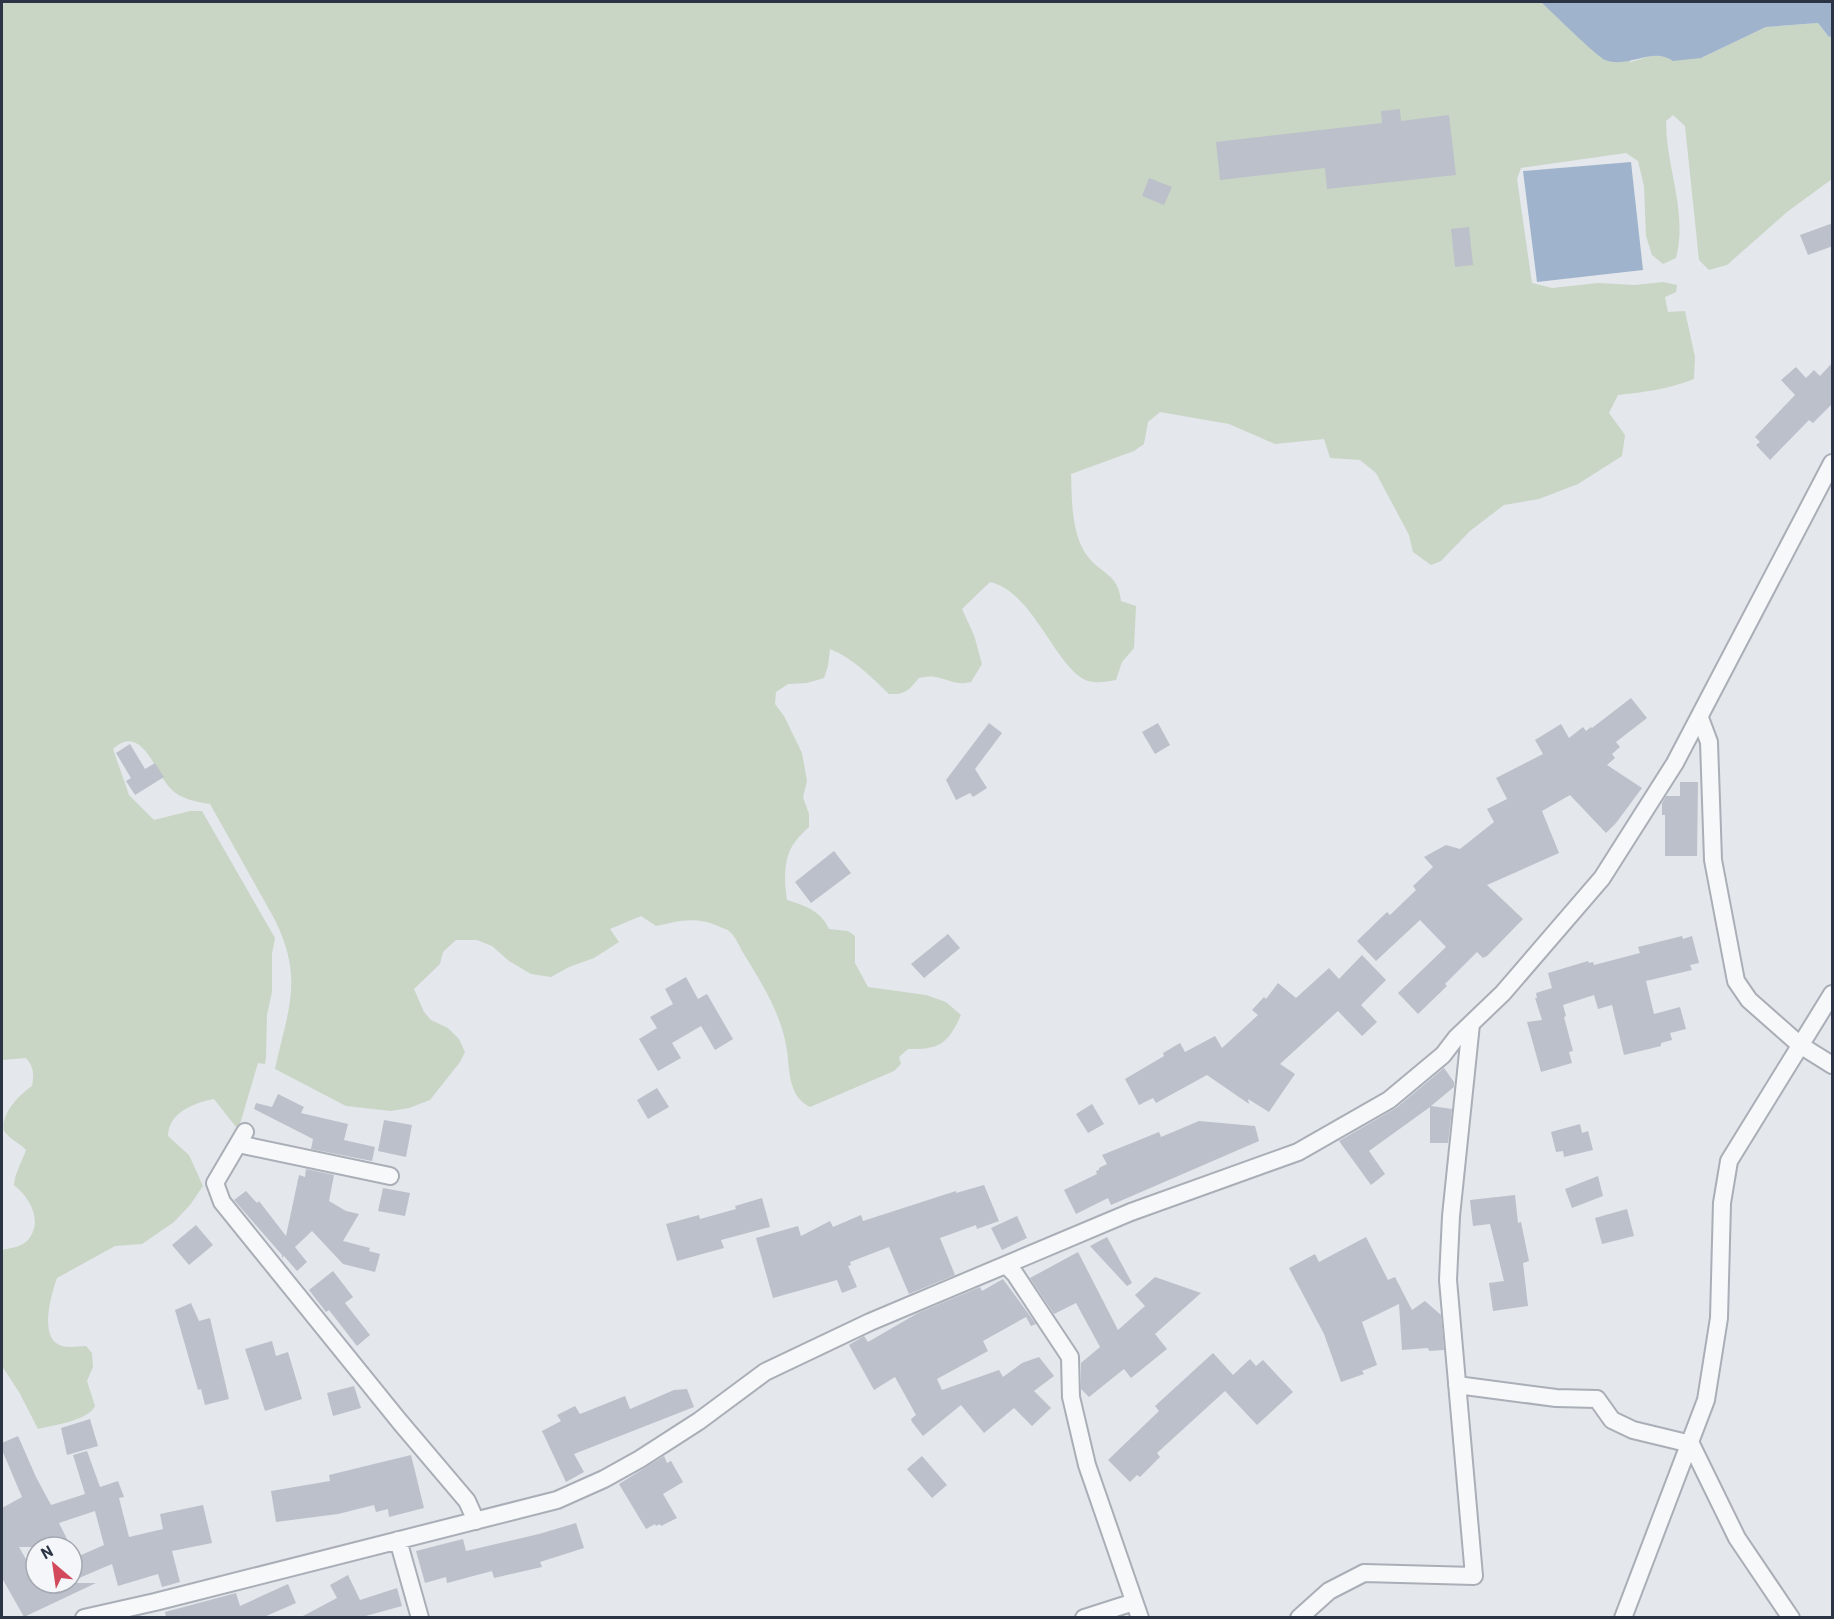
<svg xmlns="http://www.w3.org/2000/svg" width="1834" height="1619" viewBox="0 0 1834 1619" font-family="Barlow,sans-serif">
	<style>
		.green { fill: #c9d6c5 }
		.water { fill: #9fb4cc }
		.building { fill: #bbc0ca }
		.lines { fill: none; stroke-linecap: round; stroke-linejoin: round }
		.street-casing { stroke: #a9aeb7; stroke-width: 20 }
		.street { stroke: #f7f8fa; stroke-width: 16 }
	</style>
	<rect width="100%" height="100%" fill="#e4e7ec"/>
	<!-- green -->
	<path class="green" d="M 2,2 L 1534,2 L 1542,3 L 1563,22 L 1631,62 L 1653,55 L 1701,58 L 1766,27 L 1818,23 L 1829,37 L 1832,36 L 1832,179 L 1787,212 L 1727,265 L 1709,270 L 1699,260 L 1685,126 L 1673,115 L 1666,121 C 1666,168 1688,212 1676,258 L 1663,264 L 1652,255 L 1646,236 L 1644,186 L 1638,161 L 1626,153 L 1521,168 L 1517,179 L 1532,283 L 1552,288 L 1598,283 L 1635,285 L 1663,282 L 1677,285 L 1676,292 L 1665,297 L 1668,312 L 1685,311 L 1695,357 L 1694,379 C 1669,389 1645,392 1618,395 L 1609,413 L 1625,435 L 1622,456 L 1578,484 L 1539,499 L 1504,505 L 1470,531 L 1441,561 L 1431,565 L 1413,552 L 1409,535 L 1376,473 L 1360,460 L 1330,458 L 1324,439 L 1275,444 L 1229,424 L 1160,412 L 1148,422 L 1144,444 L 1134,451 L 1071,474 C 1072,500 1071,535 1088,557 C 1101,574 1118,573 1121,601 L 1136,606 L 1134,648 L 1122,662 L 1116,680 C 1109,681 1101,683 1093,682 C 1059,679 1036,592 990,582 L 962,609 L 974,635 L 982,664 L 971,682 C 955,686 950,679 935,677 C 931,676 924,677 919,678 C 909,690 905,695 889,694 C 871,677 853,658 830,649 L 828,666 L 824,678 L 807,683 L 788,684 L 776,692 L 775,704 L 784,716 L 802,753 L 807,781 L 803,797 L 809,814 L 809,827 C 804,832 799,836 795,842 C 783,857 784,883 787,900 C 806,906 821,911 829,929 L 848,931 L 855,936 L 855,963 L 868,987 L 926,995 L 946,1002 L 961,1015 C 948,1044 939,1050 908,1049 L 899,1057 L 901,1064 L 894,1071 L 810,1107 C 788,1096 790,1071 787,1051 C 782,1014 761,982 742,951 C 739,945 735,936 730,932 C 728,929 721,928 718,926 C 695,916 679,921 656,926 L 641,916 L 610,929 L 619,942 L 594,958 L 569,967 L 551,977 L 531,974 L 509,961 L 492,946 L 477,940 L 456,940 L 443,952 L 440,964 L 414,989 L 424,1012 L 431,1020 L 448,1028 L 459,1039 L 465,1052 L 460,1062 L 430,1100 L 409,1108 L 391,1111 L 346,1106 L 275,1069 C 288,1009 304,979 275,920 L 210,804 C 197,802 180,799 171,789 C 155,773 142,722 113,749 L 129,795 L 154,820 L 190,811 L 202,811 L 275,938 L 272,954 L 272,992 L 267,1015 L 266,1058 L 265,1064 L 258,1063 L 240,1124 L 236,1127 L 214,1099 C 194,1103 169,1112 168,1136 L 189,1155 L 203,1186 L 190,1205 L 174,1222 L 142,1244 L 115,1246 L 57,1278 C 51,1295 38,1339 62,1346 C 69,1348 79,1346 86,1346 L 92,1353 L 93,1367 L 87,1381 L 95,1406 C 88,1421 53,1425 38,1429 L 19,1392 L 2,1366 L 2,1250 C 11,1248 22,1247 28,1240 C 44,1221 29,1197 14,1185 C 15,1172 22,1162 26,1150 C 20,1143 9,1139 4,1131 C 0,1114 20,1094 32,1086 C 34,1075 34,1067 26,1058 L 2,1060 Z"/>
	<!-- water -->
	<path class="water" d="M 1534,2 L 1832,2 L 1832,36 L 1829,37 L 1818,23 L 1766,27 L 1701,58 L 1673,61 C 1652,46 1630,69 1605,60 C 1596,56 1553,13 1542,3 Z
		M 1631,162 L 1643,270 L 1537,282 L 1523,171 Z"/>
	<!-- building -->
	<path class="building" d="M 1400,109 L 1401,121 L 1449,115 L 1456,175 L 1327,189 L 1325,168 L 1220,180 L 1216,142 L 1382,123 L 1381,111 Z
		M 1149,178 L 1172,187 L 1164,205 L 1142,196 Z
		M 1833,223 L 1833,246 L 1808,255 L 1800,235 Z
		M 1469,227 L 1473,265 L 1455,267 L 1451,229 Z
		M 1833,362 L 1833,403 L 1813,423 L 1809,420 L 1770,460 L 1756,445 L 1760,442 L 1755,437 L 1795,395 L 1781,380 L 1796,367 L 1806,378 L 1814,370 L 1820,376 Z
		M 1631,698 L 1647,718 L 1616,742 L 1620,747 L 1612,754 L 1615,758 L 1607,765 L 1642,788 L 1616,823 L 1606,833 L 1570,795 L 1542,811 L 1559,853 L 1487,885 L 1523,919 L 1487,956 L 1483,958 L 1477,952 L 1445,984 L 1447,986 L 1418,1014 L 1398,993 L 1446,947 L 1420,920 L 1376,961 L 1357,941 L 1387,912 L 1390,915 L 1416,890 L 1413,886 L 1433,867 L 1424,857 L 1446,845 L 1460,849 L 1494,822 L 1487,809 L 1507,799 L 1496,778 L 1543,754 L 1535,740 L 1561,724 L 1569,738 L 1583,727 L 1586,731 L 1591,727 L 1592,728 Z
		M 989,723 L 1002,733 L 975,769 L 987,788 L 973,797 L 970,793 L 956,800 L 946,780 Z
		M 1158,723 L 1170,745 L 1155,754 L 1142,732 Z
		M 130,744 L 145,769 L 155,763 L 164,777 L 135,795 L 126,781 L 131,778 L 116,753 Z
		M 1680,782 L 1698,782 L 1697,856 L 1665,856 L 1665,815 L 1662,815 L 1662,803 L 1666,796 L 1680,796 Z
		M 834,851 L 851,873 L 811,903 L 795,882 Z
		M 948,934 L 960,948 L 924,978 L 911,964 Z
		M 1682,936 L 1683,939 L 1692,936 L 1699,963 L 1690,965 L 1692,970 L 1646,981 L 1654,1014 L 1680,1007 L 1686,1029 L 1670,1033 L 1672,1040 L 1661,1043 L 1661,1046 L 1624,1055 L 1612,1005 L 1598,1009 L 1594,995 L 1563,1005 L 1566,1016 L 1564,1017 L 1573,1051 L 1569,1052 L 1572,1063 L 1541,1072 L 1527,1022 L 1542,1020 L 1535,998 L 1537,998 L 1536,993 L 1552,988 L 1548,973 L 1588,961 L 1589,963 L 1593,962 L 1594,965 L 1640,953 L 1638,947 Z
		M 1362,955 L 1386,980 L 1361,1005 L 1377,1022 L 1362,1036 L 1338,1011 L 1280,1064 L 1295,1074 L 1269,1112 L 1248,1099 L 1249,1104 L 1207,1075 L 1156,1103 L 1153,1098 L 1139,1105 L 1125,1079 L 1164,1056 L 1163,1053 L 1180,1043 L 1185,1052 L 1215,1036 L 1222,1048 L 1258,1015 L 1252,1010 L 1264,997 L 1266,999 L 1278,983 L 1296,998 L 1329,968 L 1339,979 Z
		M 686,977 L 698,999 L 707,994 L 733,1039 L 715,1050 L 701,1026 L 672,1043 L 681,1058 L 658,1071 L 639,1039 L 657,1028 L 650,1017 L 673,1004 L 665,989 Z
		M 1444,1068 L 1454,1082 L 1454,1087 L 1431,1106 L 1452,1109 L 1448,1143 L 1430,1143 L 1430,1107 L 1369,1151 L 1385,1174 L 1371,1185 L 1339,1141 L 1396,1108 Z
		M 657,1088 L 669,1107 L 648,1119 L 637,1100 Z
		M 278,1094 L 304,1107 L 301,1113 L 348,1124 L 344,1140 L 375,1147 L 372,1161 L 311,1149 L 313,1139 L 254,1109 L 256,1103 L 272,1107 Z
		M 1092,1104 L 1104,1124 L 1088,1133 L 1076,1114 Z
		M 384,1120 L 412,1125 L 406,1157 L 378,1151 Z
		M 1199,1121 L 1255,1126 L 1259,1141 L 1111,1205 L 1108,1198 L 1076,1214 L 1064,1190 L 1097,1174 L 1096,1171 L 1099,1170 L 1099,1168 L 1107,1164 L 1102,1155 L 1159,1132 L 1161,1137 Z
		M 1580,1124 L 1582,1133 L 1588,1131 L 1593,1150 L 1564,1157 L 1563,1151 L 1556,1152 L 1551,1132 Z
		M 306,1169 L 334,1175 L 329,1201 L 346,1211 L 359,1214 L 343,1241 L 370,1248 L 369,1251 L 380,1254 L 375,1272 L 343,1264 L 312,1231 L 295,1247 L 307,1262 L 297,1271 L 284,1256 L 282,1258 L 282,1255 L 234,1200 L 246,1191 L 257,1203 L 259,1201 L 286,1236 L 299,1175 L 305,1177 Z
		M 1598,1176 L 1603,1196 L 1572,1208 L 1565,1189 Z
		M 984,1185 L 999,1221 L 977,1229 L 976,1225 L 940,1238 L 955,1275 L 909,1294 L 889,1247 L 850,1262 L 851,1265 L 848,1266 L 857,1287 L 842,1293 L 837,1280 L 773,1298 L 756,1238 L 798,1226 L 801,1236 L 830,1221 L 833,1227 L 861,1215 L 863,1221 L 956,1191 L 956,1193 Z
		M 383,1188 L 410,1193 L 405,1216 L 378,1211 Z
		M 1515,1195 L 1518,1223 L 1521,1222 L 1529,1261 L 1523,1263 L 1528,1306 L 1493,1311 L 1489,1283 L 1504,1281 L 1490,1224 L 1473,1226 L 1470,1200 Z
		M 762,1198 L 770,1227 L 721,1240 L 724,1248 L 677,1261 L 666,1224 L 699,1215 L 700,1219 L 736,1209 L 735,1206 Z
		M 1627,1209 L 1634,1236 L 1602,1244 L 1595,1218 Z
		M 1017,1216 L 1027,1238 L 1002,1250 L 991,1228 Z
		M 196,1225 L 213,1245 L 189,1265 L 172,1245 Z
		M 1107,1237 L 1132,1283 L 1127,1286 L 1090,1246 Z
		M 1366,1237 L 1388,1280 L 1395,1277 L 1412,1310 L 1425,1301 L 1441,1315 L 1444,1350 L 1429,1351 L 1428,1348 L 1402,1350 L 1399,1304 L 1362,1322 L 1377,1365 L 1362,1371 L 1364,1374 L 1341,1382 L 1324,1334 L 1289,1268 L 1315,1254 L 1319,1262 Z
		M 1078,1252 L 1118,1330 L 1145,1306 L 1135,1295 L 1155,1277 L 1201,1293 L 1155,1334 L 1167,1349 L 1131,1378 L 1124,1369 L 1089,1397 L 1081,1389 L 1081,1363 L 1100,1347 L 1076,1303 L 1054,1314 L 1030,1278 Z
		M 333,1271 L 353,1297 L 345,1303 L 370,1335 L 357,1346 L 329,1310 L 326,1312 L 309,1290 Z
		M 1003,1279 L 1036,1324 L 1031,1326 L 1026,1317 L 983,1341 L 988,1351 L 937,1379 L 942,1390 L 999,1370 L 1003,1377 L 1022,1363 L 1039,1357 L 1054,1376 L 1034,1391 L 1051,1408 L 1032,1426 L 1014,1408 L 984,1433 L 961,1405 L 923,1436 L 912,1422 L 911,1419 L 916,1415 L 895,1377 L 874,1390 L 849,1345 L 864,1336 L 868,1342 L 918,1313 L 980,1287 L 982,1291 Z
		M 191,1303 L 199,1321 L 210,1318 L 229,1399 L 205,1405 L 201,1389 L 198,1390 L 175,1310 Z
		M 272,1341 L 276,1356 L 288,1352 L 302,1399 L 265,1411 L 245,1349 Z
		M 1213,1353 L 1233,1375 L 1250,1359 L 1256,1366 L 1263,1360 L 1293,1392 L 1257,1425 L 1225,1391 L 1157,1453 L 1160,1457 L 1140,1477 L 1137,1475 L 1130,1482 L 1108,1460 L 1159,1411 L 1155,1406 Z
		M 354,1386 L 361,1408 L 333,1416 L 327,1393 Z
		M 687,1389 L 694,1407 L 574,1454 L 584,1472 L 566,1482 L 542,1431 L 561,1421 L 557,1415 L 575,1406 L 580,1414 L 625,1396 L 630,1409 L 674,1390 Z
		M 90,1419 L 98,1446 L 67,1455 L 61,1428 Z
		M 18,1436 L 36,1477 L 51,1505 L 85,1494 L 73,1455 L 87,1451 L 100,1487 L 118,1481 L 124,1497 L 119,1498 L 129,1537 L 163,1529 L 160,1514 L 203,1505 L 212,1543 L 172,1551 L 180,1582 L 162,1587 L 158,1574 L 118,1586 L 112,1564 L 72,1581 L 72,1559 L 104,1545 L 95,1511 L 59,1523 L 71,1547 L 19,1547 L 36,1577 L 36,1583 L 96,1583 L 24,1617 L 2,1578 L 2,1508 L 22,1497 L 2,1450 L 2,1443 Z
		M 411,1455 L 424,1508 L 389,1517 L 388,1509 L 376,1512 L 374,1505 L 338,1514 L 276,1522 L 271,1491 L 330,1481 L 329,1475 Z
		M 664,1456 L 667,1463 L 671,1461 L 683,1482 L 663,1494 L 677,1518 L 661,1526 L 660,1524 L 656,1526 L 655,1524 L 646,1529 L 619,1484 Z
		M 922,1456 L 947,1485 L 932,1498 L 907,1469 Z
		M 576,1523 L 584,1548 L 540,1562 L 542,1567 L 494,1578 L 492,1571 L 447,1583 L 446,1577 L 425,1583 L 416,1551 L 463,1539 L 466,1551 L 539,1534 Z
		M 348,1575 L 360,1600 L 397,1588 L 402,1606 L 362,1617 L 301,1617 L 337,1598 L 330,1585 Z
		M 288,1584 L 296,1603 L 264,1617 L 166,1617 L 165,1612 L 236,1593 L 240,1606 Z"/>
	<g class="lines">
		<!-- street casing -->
		<g class="street-casing">
			<path id="street" d="M 1700,718 L 1709,742 L 1713,860 L 1736,981 L 1749,1000 L 1800,1045 L 1832,1065
				M 245,1132 L 215,1183 L 222,1202 L 400,1422 L 467,1501 L 476,1521
				M 238,1144 L 390,1176
				M 1006,1265 L 1015,1274 L 1070,1357 L 1071,1397 L 1087,1465 L 1140,1618
				M 1457,1385 L 1556,1398 L 1597,1399 L 1612,1420 L 1633,1430 L 1691,1444 L 1737,1538 L 1791,1618
				M 398,1540 L 420,1618
				M 84,1618 L 155,1602 L 557,1500 L 604,1479 L 640,1459 L 699,1421 L 765,1372 L 870,1322 L 1131,1212 L 1298,1152 L 1389,1100 L 1443,1055 L 1456,1038 L 1503,993 L 1602,878 L 1675,763 L 1832,463
				M 1084,1618 L 1134,1602
				M 1299,1618 L 1329,1591 L 1364,1573 L 1474,1576 L 1448,1280 L 1451,1216 L 1471,1024
				M 1623,1618 L 1706,1400 L 1719,1318 L 1722,1203 L 1729,1161 L 1832,994"/>
		</g>
		<!-- street -->
		<use href="#street" class="street"/>
	</g>
	<!-- border -->
	<rect width="1834" height="1619" fill="none" stroke="#2b3445" stroke-width="6"/>
	<!-- north arrow -->
	<g transform="translate(54 1565) rotate(331)"><circle r="28" fill="#f4f6f9" stroke="#a4a8b1" stroke-width="1.5"/>
	<path d="M0-4.5L10 22L0 15L-10 22Z" fill="#d1495b"/>
	<text y="-9" font-size="16" font-weight="bold" text-anchor="middle" fill="#2b3445">N</text>
	</g>
</svg>
